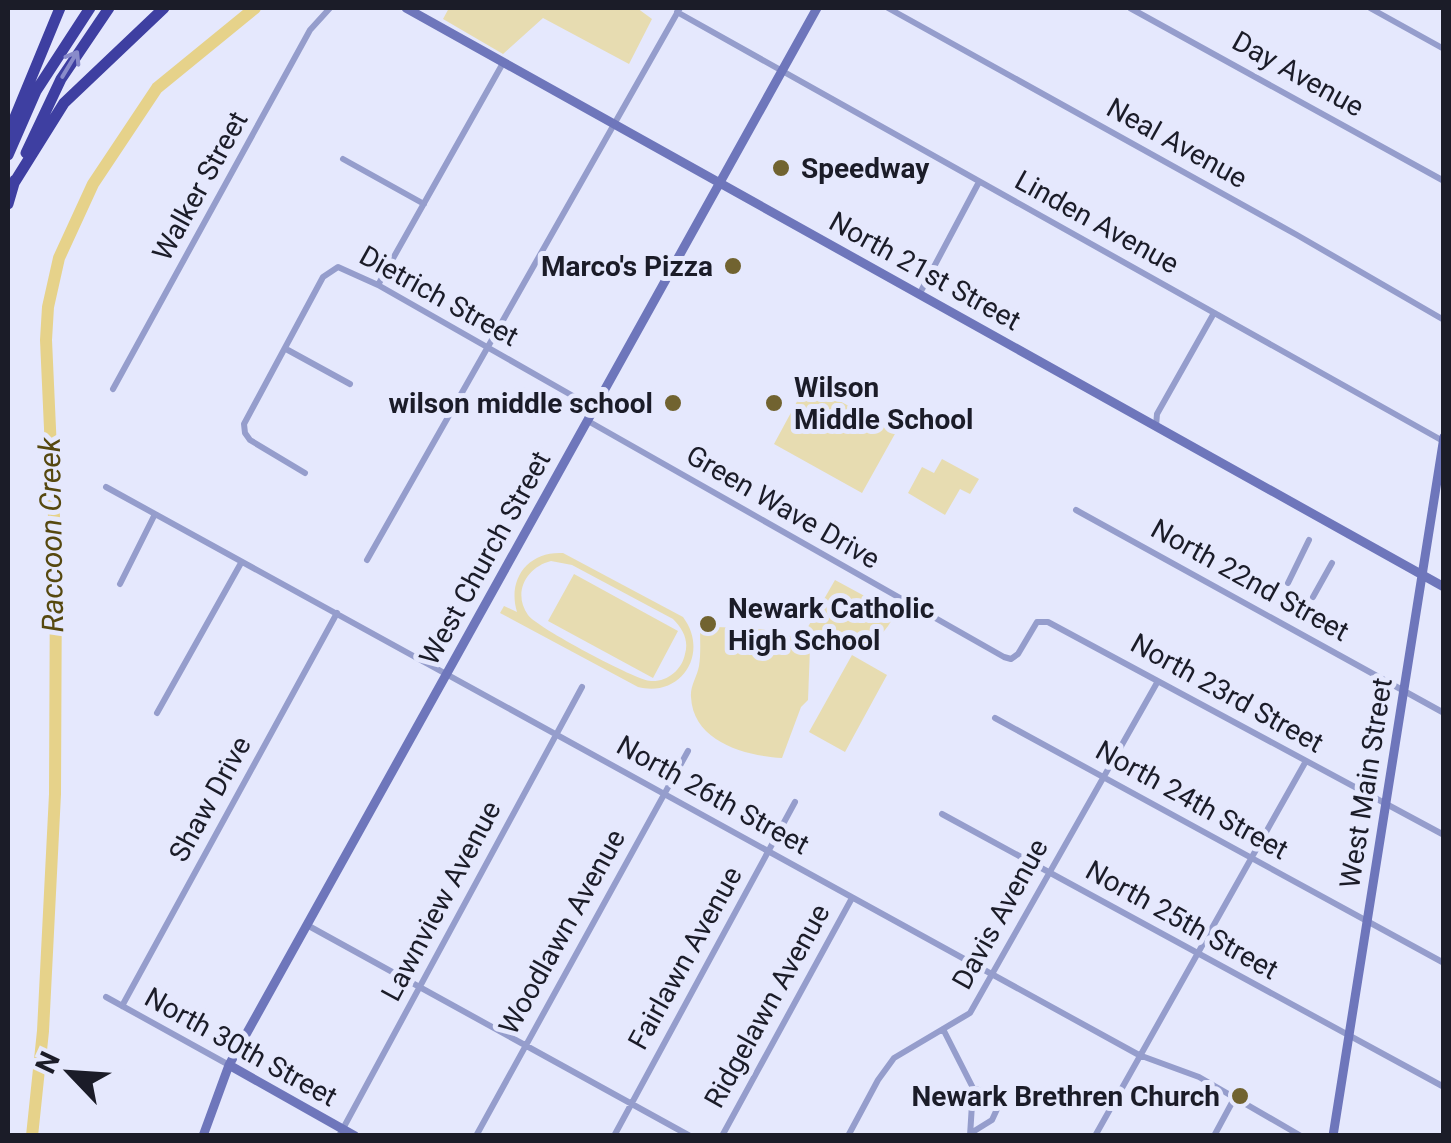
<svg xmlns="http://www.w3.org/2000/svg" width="1451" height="1143" viewBox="0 0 1451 1143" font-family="Roboto,sans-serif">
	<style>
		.green { fill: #e7dcb1; fill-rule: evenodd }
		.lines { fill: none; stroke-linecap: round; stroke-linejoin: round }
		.river { stroke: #e6d28a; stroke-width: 12 }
		.street { stroke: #959dcc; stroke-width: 6 }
		.secondary { stroke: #6e76bb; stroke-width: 9 }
		.highway { stroke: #3e3fa1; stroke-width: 11 }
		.oneway { stroke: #898bca }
		.poi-dot { fill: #716330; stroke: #e5e8fd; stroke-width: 4 }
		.labels { text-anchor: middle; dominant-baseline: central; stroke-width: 10; stroke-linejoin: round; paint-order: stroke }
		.street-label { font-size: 28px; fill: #1b1c28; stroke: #e5e8fd }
		.poi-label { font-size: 28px; font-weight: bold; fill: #1b1c28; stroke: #e5e8fd; text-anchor: start }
		.water-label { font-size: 30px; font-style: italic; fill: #56480f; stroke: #e5e8fd }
	</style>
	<rect width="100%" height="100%" fill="#e5e8fd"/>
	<!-- green -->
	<path class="green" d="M 449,8 L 637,8 L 652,19 L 629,64 L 543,18 L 503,54 L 443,19 Z
		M 807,383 L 896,432 L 862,493 L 774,444 Z
		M 942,459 L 979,479 L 970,494 L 960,489 L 945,515 L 908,493 L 922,467 L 934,473 Z
		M 563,553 L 683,617 C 710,653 681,698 638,687 L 500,613 L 504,606 L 517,612 C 507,579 528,551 563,553 ZM 551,561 L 572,565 L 673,619 C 683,629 689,640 685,654 C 682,670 667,682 651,681 C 637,681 536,627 528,615 C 512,592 527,567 551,561 Z
		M 574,574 L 678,631 L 653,678 L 548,621 Z
		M 835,580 L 896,613 C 874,654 839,669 805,632 Z
		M 700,626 C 733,629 785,624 810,648 L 808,700 L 801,707 L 782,758 C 746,756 693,742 691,697 C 690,686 697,677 699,666 C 701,654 700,639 700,626 Z
		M 852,655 L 887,675 L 845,752 L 809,732 Z"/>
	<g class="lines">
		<!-- river -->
		<path class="river" d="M 32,1136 L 43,1031 L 55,794 L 56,561 L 46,340 L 48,307 L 59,258 L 93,184 L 157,88 L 255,8"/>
		<!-- street -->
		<path class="street" d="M 888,8 L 1297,235 L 1444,320
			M 1130,8 L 1444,181
			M 1370,8 L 1444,49
			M 677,12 L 1443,441
			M 343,159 L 424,204
			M 378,285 L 503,63
			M 920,293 L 979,182
			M 286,349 L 350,384
			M 113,389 L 310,30 L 330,8
			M 588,421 L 1004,657 L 1011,659 L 1018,654 L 1037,622 L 1048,622 L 1444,835
			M 1156,426 L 1157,414 L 1214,313
			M 305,473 L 250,440 L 245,433 L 244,424 L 323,277 L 338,267 L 378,285 L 594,408
			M 106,487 L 1139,1055 L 1199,1077 L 1301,1136
			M 1076,510 L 1444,713
			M 367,560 L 680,8
			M 1288,583 L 1309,540
			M 120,584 L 155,514
			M 1313,597 L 1332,563
			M 157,713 L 241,563
			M 995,718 L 1444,963
			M 942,814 L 1444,1087
			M 307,925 L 690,1136
			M 106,997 L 229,1065
			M 122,1006 L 337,613
			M 943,1029 L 973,1088 L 970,1136
			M 971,1133 L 992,1120 L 998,1107 L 992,1094 L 973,1088
			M 339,1136 L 582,687
			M 476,1136 L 688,751
			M 614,1136 L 795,802
			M 722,1136 L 852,898
			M 848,1136 L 878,1080 L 894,1058 L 970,1013 L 1158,681
			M 1095,1136 L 1306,761
			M 1214,1136 L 1235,1097"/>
		<!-- secondary -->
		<path class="secondary" d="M 406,8 L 1444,587
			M 229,1065 L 355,1136
			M 203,1136 L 229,1065 L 817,8
			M 1333,1136 L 1444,437"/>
		<!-- highway -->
		<path class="highway" d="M 8,134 L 60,8
			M 26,153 L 61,79 L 109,8
			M 8,155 L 36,91 L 90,8
			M 14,183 L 64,103 L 164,8
			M 8,204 L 15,180"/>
	</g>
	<!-- one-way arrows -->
	<defs><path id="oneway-shaft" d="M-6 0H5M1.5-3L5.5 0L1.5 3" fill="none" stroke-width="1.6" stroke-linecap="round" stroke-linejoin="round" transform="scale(2.5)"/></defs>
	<use class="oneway" href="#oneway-shaft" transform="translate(70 64) rotate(-59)"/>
	<!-- markers -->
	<g class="poi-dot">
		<circle cx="781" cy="168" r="10"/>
		<circle cx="733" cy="266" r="10"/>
		<circle cx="673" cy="403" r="10"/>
		<circle cx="774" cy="403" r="10"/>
		<circle cx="708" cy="624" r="10"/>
		<circle cx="1240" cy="1096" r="10"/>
	</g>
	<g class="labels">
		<!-- street labels -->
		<g class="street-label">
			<text transform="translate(1298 74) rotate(29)">Day Avenue</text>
			<text transform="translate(1177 143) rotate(29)">Neal Avenue</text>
			<text transform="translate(200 186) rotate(-61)">Walker Street</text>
			<text transform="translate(1097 222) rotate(29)">Linden Avenue</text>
			<text transform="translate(925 271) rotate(29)">North 21st Street</text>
			<text transform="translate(439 296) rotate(29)">Dietrich Street</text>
			<text transform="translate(783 507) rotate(30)">Green Wave Drive</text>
			<text transform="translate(485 558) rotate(-61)">West Church Street</text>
			<text transform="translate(1250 580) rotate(29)">North 22nd Street</text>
			<text transform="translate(1227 693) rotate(29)">North 23rd Street</text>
			<text transform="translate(1366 783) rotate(-81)">West Main Street</text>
			<text transform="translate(713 795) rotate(29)">North 26th Street</text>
			<text transform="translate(210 799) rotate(-61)">Shaw Drive</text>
			<text transform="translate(1192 800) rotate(29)">North 24th Street</text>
			<text transform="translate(441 901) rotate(-62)">Lawnview Avenue</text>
			<text transform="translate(1000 914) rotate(-61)">Davis Avenue</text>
			<text transform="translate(1182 920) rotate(29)">North 25th Street</text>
			<text transform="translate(562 932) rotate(-61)">Woodlawn Avenue</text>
			<text transform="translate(685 958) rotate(-61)">Fairlawn Avenue</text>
			<text transform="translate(767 1006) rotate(-61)">Ridgelawn Avenue</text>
			<text transform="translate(241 1047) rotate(29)">North 30th Street</text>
		</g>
		<!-- poi labels -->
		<g class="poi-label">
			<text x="801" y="168">Speedway</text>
			<text x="713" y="266" text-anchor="end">Marco's Pizza</text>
			<text x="794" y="387">Wilson<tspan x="794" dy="32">Middle School</tspan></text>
			<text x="653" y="403" text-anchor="end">wilson middle school</text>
			<text x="728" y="608">Newark Catholic<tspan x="728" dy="32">High School</tspan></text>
			<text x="1220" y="1096" text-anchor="end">Newark Brethren Church</text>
		</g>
		<!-- water labels -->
		<g class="water-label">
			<text transform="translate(51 535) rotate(-91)">Raccoon Creek</text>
		</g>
	</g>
	<!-- border -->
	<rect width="1451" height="1143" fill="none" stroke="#1b1c28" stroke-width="20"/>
	<!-- north arrow -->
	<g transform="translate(70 1073) rotate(295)" stroke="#e5e8fd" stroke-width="8" paint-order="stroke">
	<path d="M0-8L18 38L0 25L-18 38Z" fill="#1b1c28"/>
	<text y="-15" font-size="28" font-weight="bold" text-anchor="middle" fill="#1b1c28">N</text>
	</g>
</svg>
